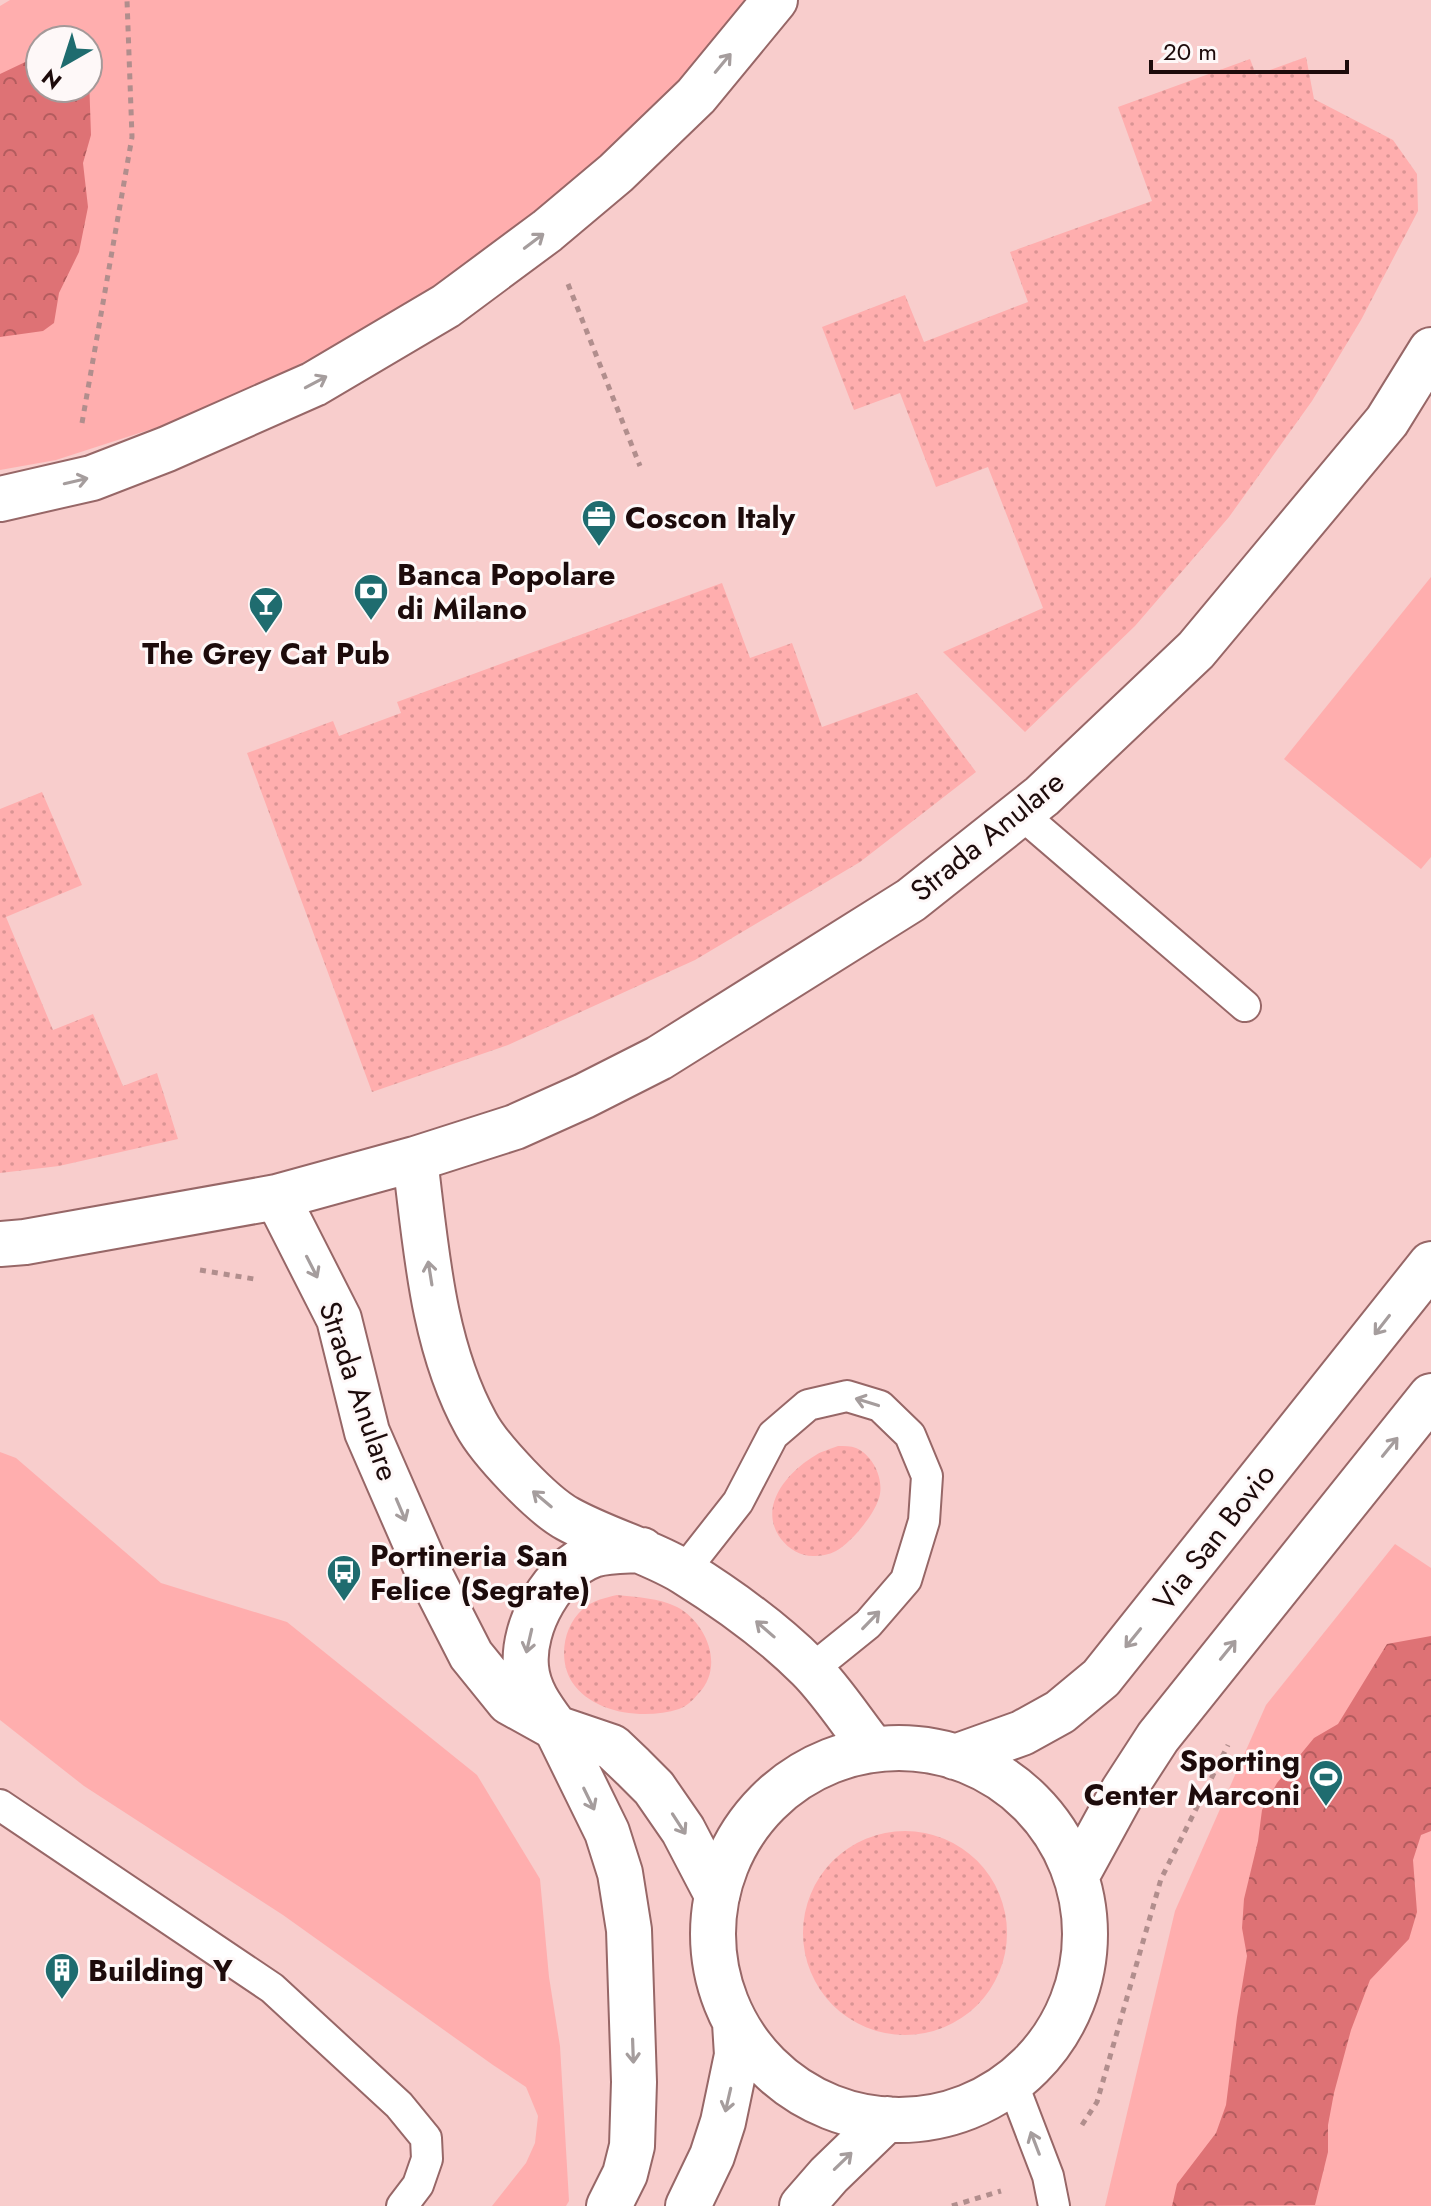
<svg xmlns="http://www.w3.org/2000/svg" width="1431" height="2206" viewBox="0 0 1431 2206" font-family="Jost,sans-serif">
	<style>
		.green { fill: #ffaeae; fill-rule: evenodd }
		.forest { fill: url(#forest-crowns) }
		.garden { fill: url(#garden-dots) }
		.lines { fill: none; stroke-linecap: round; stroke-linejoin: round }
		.service-casing { stroke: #976767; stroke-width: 34 }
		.minor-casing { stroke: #976767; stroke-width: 48 }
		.secondary-casing { stroke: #976767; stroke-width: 48 }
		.path { stroke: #b18e8d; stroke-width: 5; stroke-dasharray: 6 6; stroke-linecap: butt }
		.service { stroke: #fff; stroke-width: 30 }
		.minor { stroke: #fff; stroke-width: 44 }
		.secondary { stroke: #fff; stroke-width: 44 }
		.oneway { stroke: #a59d9d }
		.labels { text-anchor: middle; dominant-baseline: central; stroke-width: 6; stroke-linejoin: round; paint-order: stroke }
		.poi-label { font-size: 30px; font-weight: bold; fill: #1d0b0b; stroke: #fef8f8; text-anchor: start }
		.street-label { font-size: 30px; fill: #1d0b0b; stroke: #fef8f8 }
	</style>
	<defs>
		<pattern id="forest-crowns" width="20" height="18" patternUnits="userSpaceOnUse" patternTransform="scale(2)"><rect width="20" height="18" fill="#de7275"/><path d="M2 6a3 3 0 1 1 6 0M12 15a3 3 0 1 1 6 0" fill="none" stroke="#b35c5e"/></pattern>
		<pattern id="garden-dots" width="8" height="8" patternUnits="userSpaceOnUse" patternTransform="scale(2)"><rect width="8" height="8" fill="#ffaeae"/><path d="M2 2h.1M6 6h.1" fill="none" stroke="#da9494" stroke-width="1.8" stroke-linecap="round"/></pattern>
	</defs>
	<rect width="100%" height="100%" fill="#f8cdcc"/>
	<!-- green -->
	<path class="green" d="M 10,0 L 755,0 L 644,119 L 499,243 L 427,291 L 346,339 L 255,388 L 161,426 L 56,460 L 0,470 L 0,6 ZM 40,40 L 88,40 L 88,88 L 40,88 Z
		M 1431,577 L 1431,857 L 1421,869 L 1284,759 Z
		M 0,1452 L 16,1458 L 161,1583 L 287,1622 L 477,1775 L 540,1879 L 549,1977 L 560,2046 L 569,2201 L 566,2206 L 492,2206 L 526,2163 L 535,2143 L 538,2116 L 526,2087 L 493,2065 L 283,1915 L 84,1786 L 0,1720 Z
		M 1395,1544 L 1431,1568 L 1431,2206 L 1105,2206 L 1175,1911 L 1266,1705 Z"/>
	<!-- forest -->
	<path class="forest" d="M 40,55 L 40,88 L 88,88 L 89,78 L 91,135 L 83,163 L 88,207 L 79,252 L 59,293 L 54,323 L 43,331 L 0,337 L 0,74 Z
		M 1431,1636 L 1431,1831 L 1421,1835 L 1413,1860 L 1417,1912 L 1409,1939 L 1370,1980 L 1351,2030 L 1334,2093 L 1328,2125 L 1328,2152 L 1315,2205 L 1172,2206 L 1177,2184 L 1216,2133 L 1226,2105 L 1237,2017 L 1247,1956 L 1242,1928 L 1244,1899 L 1258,1841 L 1262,1810 L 1277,1783 L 1314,1738 L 1338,1724 L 1387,1644 Z"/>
	<!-- garden -->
	<path class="garden" d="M 1306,57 L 1314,99 L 1393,140 L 1417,174 L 1418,211 L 1361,320 L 1312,401 L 1229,517 L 1135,626 L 1025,732 L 943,652 L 1043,608 L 988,467 L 936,487 L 900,393 L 854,410 L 822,327 L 905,295 L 924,342 L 1028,302 L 1010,252 L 1152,201 L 1118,107 L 1250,59 L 1256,75 Z
		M 722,583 L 750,658 L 792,643 L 822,727 L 917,693 L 976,772 L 860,862 L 695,960 L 508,1045 L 372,1092 L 247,753 L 333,721 L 339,736 L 401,713 L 397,702 Z
		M 42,792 L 82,885 L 6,917 L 53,1030 L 93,1014 L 123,1086 L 157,1073 L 178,1139 L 59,1166 L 0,1173 L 0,809 Z
		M 838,1446 C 844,1446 851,1446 856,1448 C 872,1455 883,1476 880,1494 C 877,1512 852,1542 836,1551 C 829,1555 820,1556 813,1556 C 800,1556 789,1549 781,1539 C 757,1507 787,1472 816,1455 C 822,1451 831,1449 838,1446 Z
		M 617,1595 C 636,1597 659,1598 677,1607 C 707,1623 725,1667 698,1694 C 692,1701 687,1706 679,1709 C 645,1720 593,1714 572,1682 C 558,1660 563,1626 583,1609 C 593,1600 605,1598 617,1595 Z
		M803 1933a102 102 0 1 1 204 0a102 102 0 1 1-204 0Z"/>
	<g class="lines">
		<!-- service casing -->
		<g class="service-casing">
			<path id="service" d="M 1020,813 L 1245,1006
				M 683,1572 L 738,1502 L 773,1435 L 808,1405 L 847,1396 L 880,1406 L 910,1435 L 927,1476 L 924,1521 L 906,1580 L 868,1624 L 811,1670
				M 0,1805 L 272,1988 L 399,2105 L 426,2138 L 427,2159 L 418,2185 L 402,2206
				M 1012,2082 L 1048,2176 L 1054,2206"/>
		</g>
		<!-- minor casing -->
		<g class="minor-casing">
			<path id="minor" d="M 0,499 L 92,478 L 167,449 L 314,384 L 446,306 L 547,231 L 616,173 L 696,96 L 775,0
				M 415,1159 C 426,1247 432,1344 476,1424 C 490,1450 542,1505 568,1519 C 606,1540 647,1550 684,1572 C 729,1600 772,1631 809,1668 C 832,1691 853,1724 873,1749
				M 277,1197 L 339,1319 L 367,1432 L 425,1565 L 471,1655 L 509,1702 L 556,1728 L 612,1747 L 633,1767 L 654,1788 L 683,1830 L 717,1895
				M 0,1244 L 25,1242 L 277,1197 L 415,1159 L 515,1127 L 584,1096 L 659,1058 L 911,900 L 1042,796 L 1196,650 L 1387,421 L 1431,350
				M 556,1728 C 542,1709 528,1691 526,1667 C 522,1626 553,1570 593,1555 C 608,1550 626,1551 642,1550"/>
		</g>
		<!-- secondary casing -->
		<g class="secondary-casing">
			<path id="secondary" d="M 556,1728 L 607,1832 L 620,1873 L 629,1930 L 634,2082 L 632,2146 L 625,2174 L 609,2206
				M713 1934a186 186 0 1 1 372 0a186 186 0 1 1-372 0Z
				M 955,1757 L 1022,1733 L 1060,1712 L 1101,1678 L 1431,1264
				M 1076,1877 L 1123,1791 L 1158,1737 L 1431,1396
				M 688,2206 L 712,2156 L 723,2122 L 737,2055 L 735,2023
				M 802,2206 L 829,2175 L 887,2119"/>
		</g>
		<!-- path -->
		<path class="path" d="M 568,284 L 640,466
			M 82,423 L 132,137 L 127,0
			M 200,1270 L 254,1279
			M 1082,2125 L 1097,2102 L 1161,1879 L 1228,1745
			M 952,2206 L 1001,2191"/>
		<!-- service -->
		<use href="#service" class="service"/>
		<!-- minor -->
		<use href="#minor" class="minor"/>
		<!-- secondary -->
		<use href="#secondary" class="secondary"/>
	</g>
	<!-- one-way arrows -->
	<defs><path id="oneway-shaft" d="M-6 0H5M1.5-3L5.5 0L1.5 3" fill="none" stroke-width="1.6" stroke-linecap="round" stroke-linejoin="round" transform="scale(2)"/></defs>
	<g class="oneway">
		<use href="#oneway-shaft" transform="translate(723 63) rotate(-50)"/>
		<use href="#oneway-shaft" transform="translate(534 241) rotate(-37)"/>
		<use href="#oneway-shaft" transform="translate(316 382) rotate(-28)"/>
		<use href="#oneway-shaft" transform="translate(76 481) rotate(-13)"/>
		<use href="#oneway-shaft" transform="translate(312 1267) rotate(63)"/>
		<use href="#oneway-shaft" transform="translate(430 1273) rotate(-99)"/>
		<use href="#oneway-shaft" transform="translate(1382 1325) rotate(128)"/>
		<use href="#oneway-shaft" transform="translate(867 1402) rotate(-163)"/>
		<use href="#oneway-shaft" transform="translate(1390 1447) rotate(-51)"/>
		<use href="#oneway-shaft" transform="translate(542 1499) rotate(-140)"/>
		<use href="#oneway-shaft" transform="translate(401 1510) rotate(67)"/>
		<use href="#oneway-shaft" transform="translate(871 1620) rotate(-46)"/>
		<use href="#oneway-shaft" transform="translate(765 1629) rotate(-139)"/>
		<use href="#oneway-shaft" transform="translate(1133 1638) rotate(129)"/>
		<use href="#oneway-shaft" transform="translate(529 1641) rotate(103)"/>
		<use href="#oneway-shaft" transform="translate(1228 1650) rotate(-51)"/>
		<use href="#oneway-shaft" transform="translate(589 1799) rotate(64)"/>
		<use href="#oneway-shaft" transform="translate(679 1824) rotate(57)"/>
		<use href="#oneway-shaft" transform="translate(633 2051) rotate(88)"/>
		<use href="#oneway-shaft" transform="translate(728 2100) rotate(103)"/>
		<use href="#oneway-shaft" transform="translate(1035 2143) rotate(-111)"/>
		<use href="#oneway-shaft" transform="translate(843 2161) rotate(-44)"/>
	</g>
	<!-- icons -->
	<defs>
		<g id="office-pin" transform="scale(1.8)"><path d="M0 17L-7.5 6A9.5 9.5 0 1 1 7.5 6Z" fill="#1f6c6f" stroke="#fef8f8"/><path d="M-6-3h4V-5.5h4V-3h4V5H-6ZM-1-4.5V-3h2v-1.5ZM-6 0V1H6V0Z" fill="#fff"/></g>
		<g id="bank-pin" transform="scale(1.8)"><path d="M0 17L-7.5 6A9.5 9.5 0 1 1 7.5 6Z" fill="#1f6c6f" stroke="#fef8f8"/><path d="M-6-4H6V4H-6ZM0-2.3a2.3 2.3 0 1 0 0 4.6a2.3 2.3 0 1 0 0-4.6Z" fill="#fff"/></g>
		<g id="bar-pin" transform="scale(1.8)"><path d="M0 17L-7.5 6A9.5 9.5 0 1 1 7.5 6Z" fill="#1f6c6f" stroke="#fef8f8"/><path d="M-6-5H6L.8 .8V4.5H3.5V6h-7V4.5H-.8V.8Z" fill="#fff"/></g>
		<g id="bus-pin" transform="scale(1.8)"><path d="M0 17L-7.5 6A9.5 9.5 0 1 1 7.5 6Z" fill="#1f6c6f" stroke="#fef8f8"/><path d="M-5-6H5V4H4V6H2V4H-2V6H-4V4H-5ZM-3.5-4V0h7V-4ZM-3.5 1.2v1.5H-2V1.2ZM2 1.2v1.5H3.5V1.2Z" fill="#fff"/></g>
		<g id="stadium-pin" transform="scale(1.8)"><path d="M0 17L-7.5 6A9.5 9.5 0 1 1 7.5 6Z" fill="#1f6c6f" stroke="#fef8f8"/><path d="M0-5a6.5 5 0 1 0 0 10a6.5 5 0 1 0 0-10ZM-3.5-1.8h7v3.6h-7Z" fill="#fff"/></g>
		<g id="building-pin" transform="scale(1.8)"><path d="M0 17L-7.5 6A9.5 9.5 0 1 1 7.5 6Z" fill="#1f6c6f" stroke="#fef8f8"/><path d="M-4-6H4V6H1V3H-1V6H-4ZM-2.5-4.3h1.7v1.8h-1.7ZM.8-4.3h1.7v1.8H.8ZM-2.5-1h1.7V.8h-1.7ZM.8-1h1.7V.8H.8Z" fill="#fff"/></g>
	</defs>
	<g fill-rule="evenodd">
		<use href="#office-pin" x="599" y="517"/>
		<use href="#bank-pin" x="371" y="591"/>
		<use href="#bar-pin" x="266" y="604"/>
		<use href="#bus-pin" x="344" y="1572"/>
		<use href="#stadium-pin" x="1326" y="1777"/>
		<use href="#building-pin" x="62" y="1970"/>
	</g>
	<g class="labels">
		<!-- poi labels -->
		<g class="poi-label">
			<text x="625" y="517">Coscon Italy</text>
			<text x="397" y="574">Banca Popolare<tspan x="397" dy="34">di Milano</tspan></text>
			<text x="266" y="653" text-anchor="middle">The Grey Cat Pub</text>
			<text x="370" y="1555">Portineria San<tspan x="370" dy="34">Felice (Segrate)</tspan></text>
			<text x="1300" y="1760" text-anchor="end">Sporting<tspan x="1300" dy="34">Center Marconi</tspan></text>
			<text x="88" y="1970">Building Y</text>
		</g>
		<!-- street labels -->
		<g class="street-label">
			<text transform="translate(987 836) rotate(-39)">Strada Anulare</text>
			<text transform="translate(359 1391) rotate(71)">Strada Anulare</text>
			<text transform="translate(1214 1537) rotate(-52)">Via San Bovio</text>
		</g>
	</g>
	<!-- north arrow -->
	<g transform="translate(64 64) rotate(219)"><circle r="38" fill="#fef8f8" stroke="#a49999" stroke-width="2"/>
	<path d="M0-6L14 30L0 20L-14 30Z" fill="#1f6c6f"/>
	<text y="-12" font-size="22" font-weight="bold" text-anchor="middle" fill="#1d0b0b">N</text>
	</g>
	<!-- scale -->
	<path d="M1151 60v12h196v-12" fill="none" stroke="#1d0b0b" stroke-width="4"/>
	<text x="1163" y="60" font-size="24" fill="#1d0b0b" stroke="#fef8f8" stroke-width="6" paint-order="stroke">20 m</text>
</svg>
